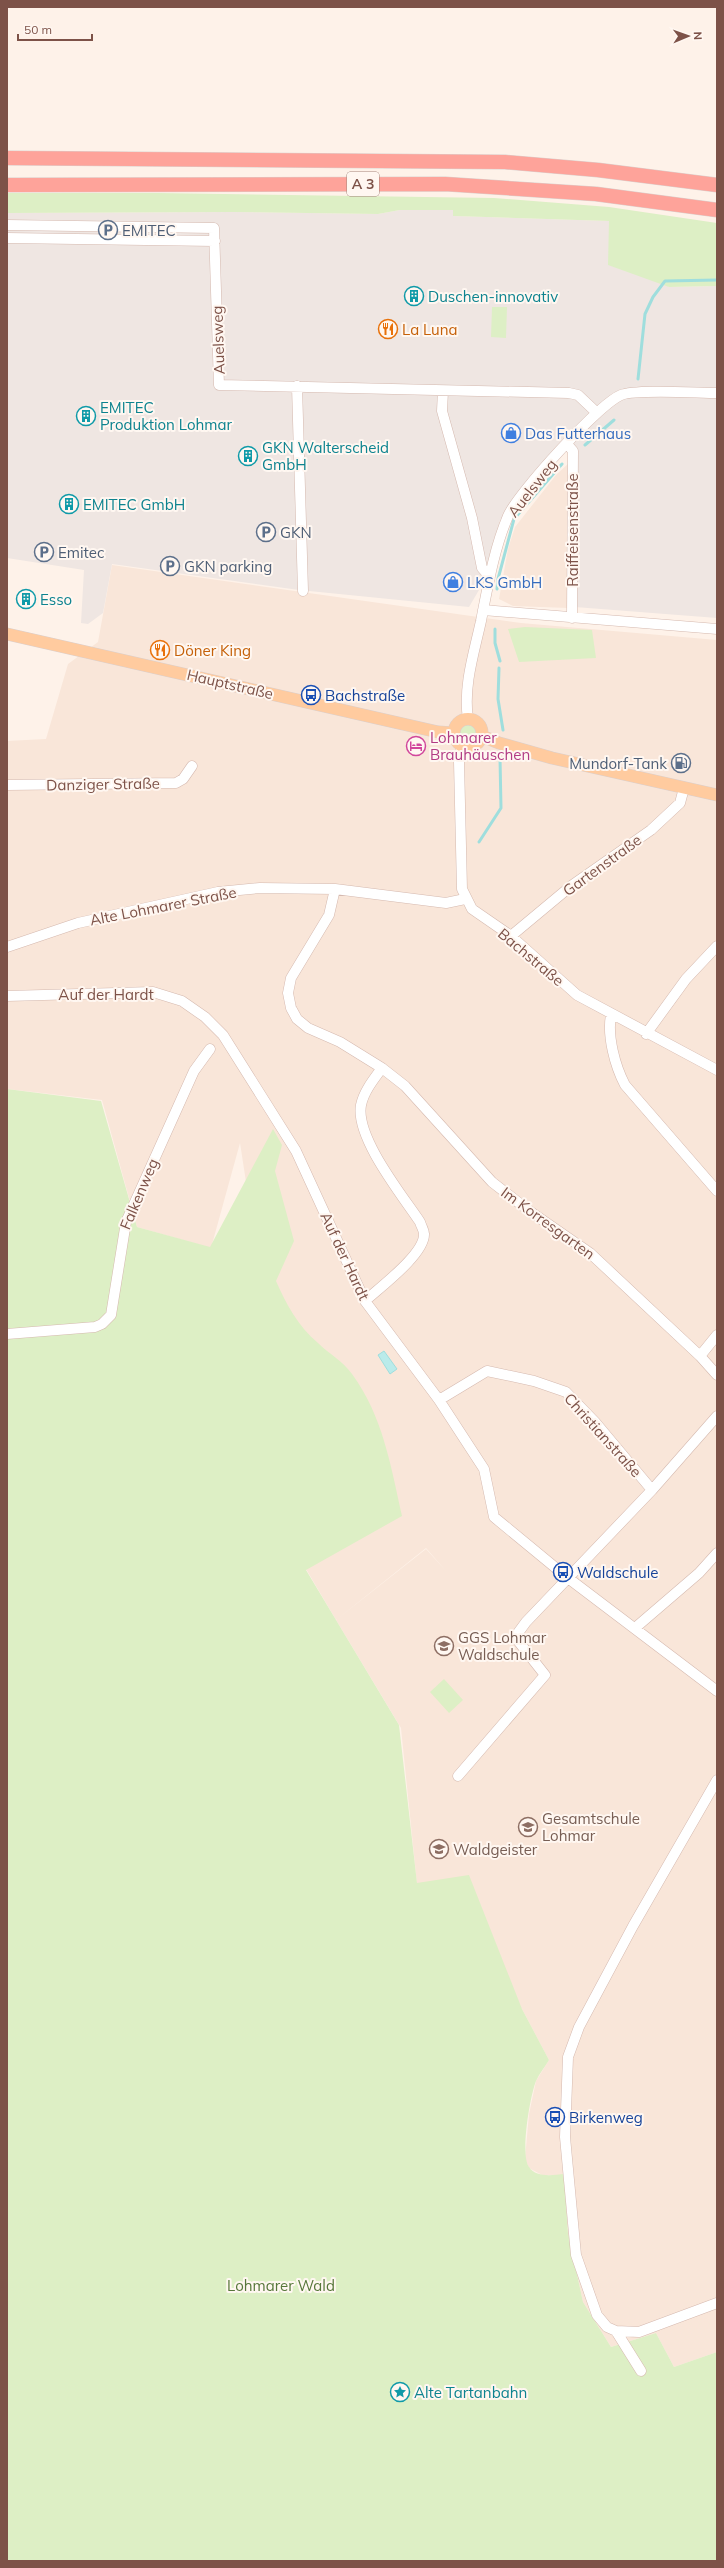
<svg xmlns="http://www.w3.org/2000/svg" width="724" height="2568" viewBox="0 0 724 2568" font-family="Mulish,sans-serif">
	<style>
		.residential { fill: #f9e6d9 }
		.industrial { fill: #efe6e2 }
		.green { fill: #ddefc5 }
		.water { fill: #baebea; stroke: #9fdedd }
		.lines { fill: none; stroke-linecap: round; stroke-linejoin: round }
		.stream { stroke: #9fdedd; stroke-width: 3 }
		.minor-casing { stroke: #d5b9af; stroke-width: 11 }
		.major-casing { stroke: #dbcfcc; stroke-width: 13 }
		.highway-casing { stroke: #dbcfcc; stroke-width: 15 }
		.minor { stroke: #fff; stroke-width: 10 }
		.major { stroke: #ffcb9f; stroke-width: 12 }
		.highway { stroke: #fea39a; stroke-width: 14 }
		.labels { text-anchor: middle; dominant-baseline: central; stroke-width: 4; stroke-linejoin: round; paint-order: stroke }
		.shield { fill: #fff7f1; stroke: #a4847b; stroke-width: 1 }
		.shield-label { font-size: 14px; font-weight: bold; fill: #7d5248 }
		.service-label { font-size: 15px; fill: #4e5e75; stroke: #fff7f1; text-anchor: start }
		.culture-label { font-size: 15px; fill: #0d838f; stroke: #fff7f1; text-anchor: start }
		.food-label { font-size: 15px; fill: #c56008; stroke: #fff7f1; text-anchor: start }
		.street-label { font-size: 15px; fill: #7d5248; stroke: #fff7f1 }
		.shop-label { font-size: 15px; fill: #366cbe; stroke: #fff7f1; text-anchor: start }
		.transit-label { font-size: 15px; fill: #164399; stroke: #fff7f1; text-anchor: start }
		.hotel-label { font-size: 15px; fill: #b23c85; stroke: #fff7f1; text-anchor: start }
		.education-label { font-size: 15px; fill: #785e54; stroke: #fff7f1; text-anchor: start }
		.park-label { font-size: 15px; fill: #57773a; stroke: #fff7f1 }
	</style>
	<rect width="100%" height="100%" fill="#fef2e9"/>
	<!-- residential -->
	<path class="residential" d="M 569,463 L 568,608 L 513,606 L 499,599 L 508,549 L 515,527 L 556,475 Z
		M 112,565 L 521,623 L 717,640 L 717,2352 L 674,2367 L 656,2333 L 611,2347 L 583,2302 L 568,2233 L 564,2175 L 542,2175 L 529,2168 L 525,2159 L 529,2114 L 536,2081 L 549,2060 L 522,2009 L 417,1884 L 401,1728 L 336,1620 L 426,1549 L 446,1571 L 426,1548 L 336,1620 L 306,1569 L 240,1143 L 211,1248 L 137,1227 L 102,1100 L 7,1089 L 7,741 L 46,739 L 68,664 L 98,642 Z"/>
	<!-- industrial -->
	<path class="industrial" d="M 400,210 L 453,210 L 453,216 L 609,221 L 669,287 L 717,286 L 717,618 L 575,607 L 576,447 L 567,437 L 500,520 L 479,590 L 469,607 L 299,590 L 112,564 L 103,613 L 88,624 L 81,623 L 84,570 L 7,558 L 7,213 L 232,212 L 378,214 Z"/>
	<!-- green -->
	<path class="green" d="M 7,193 L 158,193 L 494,198 L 609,207 L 717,223 L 717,286 L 669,287 L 608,265 L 609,221 L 453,216 L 453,210 L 400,210 L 378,214 L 232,212 L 7,213 Z
		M 492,307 L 507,307 L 506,338 L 491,337 Z
		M 525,627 L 592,630 L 596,658 L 519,662 L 508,629 Z
		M460 732a8 8 0 1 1 16 0a8 8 0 1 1-16 0Z
		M 7,1089 L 101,1101 L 137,1227 L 210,1247 L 273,1129 L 282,1145 L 275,1171 L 294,1241 L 276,1281 C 286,1304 298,1326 318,1343 C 328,1353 344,1362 352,1374 C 383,1416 391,1467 402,1516 L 306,1570 L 399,1725 L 417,1883 L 469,1875 L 522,2009 L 549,2060 C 545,2067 539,2074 536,2081 C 530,2096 520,2155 529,2167 C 536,2178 553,2175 564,2174 L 568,2233 L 583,2302 L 611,2347 L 656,2333 L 674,2367 L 717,2352 L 717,2561 L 7,2561 Z
		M 444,1679 L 463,1700 L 449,1713 L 430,1692 Z"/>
	<!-- water -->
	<path class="water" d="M 384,1351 L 397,1369 L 390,1374 L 378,1355 Z"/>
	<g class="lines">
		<!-- stream -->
		<path class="stream" d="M 638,379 L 645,314 L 653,297 L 665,281 L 717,280
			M 585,445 L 614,420
			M 497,589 L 498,579 L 514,519 L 562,464
			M 495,629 L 495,643 L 500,661
			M 499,668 L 498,699 L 503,730
			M 479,842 L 501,808 L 500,758"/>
		<!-- minor casing -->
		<g class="minor-casing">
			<path id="minor" d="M 7,225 L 214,228 L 219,385 L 569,393 L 578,395 L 596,412
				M 7,238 L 215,241
				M 297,386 L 303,591
				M 443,391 L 442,411 L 472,518 L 482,568 L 489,576
				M 567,444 L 573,451 L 572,618
				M 483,610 L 717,629
				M 468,719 C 463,686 474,653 481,621 C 488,585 494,549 508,516 C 518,493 599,404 621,395 C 636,389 697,393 717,393
				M 462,746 L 459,762 L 462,889 L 472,909 L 511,936 L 577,995 L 717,1070
				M 7,785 L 176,783 L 183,779 L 192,766
				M 335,889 L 329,915 L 291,978 L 288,993 L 291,1008 L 297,1019 L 308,1028 L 340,1042 L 382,1068 L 405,1086 L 492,1182 L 528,1210 L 590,1253 L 700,1356 L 717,1375
				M 511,936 L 571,886 L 651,830 L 680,803 L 684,788
				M 7,947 L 78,923 L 218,892 L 260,888 L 335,889 L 446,903 L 465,899
				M 7,996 L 153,992 L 182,1001 L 205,1017 L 223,1035 L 296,1151 L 365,1301 L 439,1400 L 484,1469 L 494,1517 L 568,1578 L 717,1691
				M 611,1015 C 607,1036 615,1066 625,1085 L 717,1191
				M 646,1034 L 686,979 L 717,946
				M 365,1301 C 379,1288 425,1254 424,1234 C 424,1230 421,1226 420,1222 C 402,1195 355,1137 361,1105 C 364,1091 374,1079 382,1068
				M 7,1334 L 95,1327 L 102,1324 L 111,1315 L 126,1222 L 194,1071 L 210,1049
				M 700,1356 L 717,1335
				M 439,1400 L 487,1371 L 534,1381 L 566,1392 L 595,1422 L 652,1490
				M 635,1628 L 699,1573 L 717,1553
				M 458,1776 L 545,1675 L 515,1637 L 526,1622 L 652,1490 L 717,1416
				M 616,2331 L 639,2332 L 717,2303
				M 641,2371 L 616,2331 L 607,2327 L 597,2315 L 576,2255 L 565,2137 L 568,2057 L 579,2027 L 633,1926 L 717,1780"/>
		</g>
		<!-- major casing -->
		<g class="major-casing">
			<path id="major" d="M 7,634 L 438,732 L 453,733
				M454 733a14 14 0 1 1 28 0a14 14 0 1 1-28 0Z
				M 482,736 L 499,743 L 552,758 L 717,795"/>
		</g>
		<!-- highway casing -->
		<g class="highway-casing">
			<path id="highway" d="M 7,158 L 505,162 L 598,170 L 717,185
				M 7,185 L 445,184 L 596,194 L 717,210"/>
		</g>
		<!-- minor -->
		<use href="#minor" class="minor"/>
		<!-- major -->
		<use href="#major" class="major"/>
		<!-- highway -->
		<use href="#highway" class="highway"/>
	</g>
	<!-- icons -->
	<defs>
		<g id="parking-ring" transform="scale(1)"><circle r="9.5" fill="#fff7f1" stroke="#5c6f8a" stroke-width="1.5"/><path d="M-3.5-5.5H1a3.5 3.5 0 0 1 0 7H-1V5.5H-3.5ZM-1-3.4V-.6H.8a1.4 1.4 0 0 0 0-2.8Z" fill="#5c6f8a"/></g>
		<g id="building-ring" transform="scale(1)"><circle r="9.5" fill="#fff7f1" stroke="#0f9aa8" stroke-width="1.5"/><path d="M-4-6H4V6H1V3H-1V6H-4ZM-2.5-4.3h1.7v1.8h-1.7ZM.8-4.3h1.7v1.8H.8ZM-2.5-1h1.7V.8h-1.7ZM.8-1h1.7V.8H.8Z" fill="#0f9aa8"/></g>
		<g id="restaurant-ring" transform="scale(1)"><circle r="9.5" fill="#fff7f1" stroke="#e8710a" stroke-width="1.5"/><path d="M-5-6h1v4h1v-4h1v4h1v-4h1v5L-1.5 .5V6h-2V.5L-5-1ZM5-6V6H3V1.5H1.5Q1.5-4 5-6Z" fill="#e8710a"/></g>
		<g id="shop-ring" transform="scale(1)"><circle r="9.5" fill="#fff7f1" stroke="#3f7fe0" stroke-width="1.5"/><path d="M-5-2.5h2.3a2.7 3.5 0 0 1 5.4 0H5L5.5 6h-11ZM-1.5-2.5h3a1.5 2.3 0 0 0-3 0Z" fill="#3f7fe0"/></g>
		<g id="bus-ring" transform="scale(1)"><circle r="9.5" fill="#fff7f1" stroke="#1a4fb4" stroke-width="1.5"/><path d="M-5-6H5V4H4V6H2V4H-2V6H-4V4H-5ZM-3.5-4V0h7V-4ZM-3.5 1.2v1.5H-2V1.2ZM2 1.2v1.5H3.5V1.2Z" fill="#1a4fb4"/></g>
		<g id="hotel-ring" transform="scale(1)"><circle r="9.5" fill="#fff7f1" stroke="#d1479c" stroke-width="1.5"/><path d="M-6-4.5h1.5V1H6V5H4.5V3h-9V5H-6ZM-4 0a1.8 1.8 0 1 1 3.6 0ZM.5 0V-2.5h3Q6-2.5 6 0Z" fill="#d1479c"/></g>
		<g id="fuel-ring" transform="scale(1)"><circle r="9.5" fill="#fff7f1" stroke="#5c6f8a" stroke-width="1.5"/><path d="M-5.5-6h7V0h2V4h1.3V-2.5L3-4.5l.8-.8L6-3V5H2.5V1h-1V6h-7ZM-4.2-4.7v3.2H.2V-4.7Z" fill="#5c6f8a"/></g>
		<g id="school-ring" transform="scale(1)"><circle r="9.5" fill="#fff7f1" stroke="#8d6e63" stroke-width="1.5"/><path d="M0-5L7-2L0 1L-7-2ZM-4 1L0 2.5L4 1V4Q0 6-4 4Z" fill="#8d6e63"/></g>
		<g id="sight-ring" transform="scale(1)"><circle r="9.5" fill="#fff7f1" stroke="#0f9aa8" stroke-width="1.5"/><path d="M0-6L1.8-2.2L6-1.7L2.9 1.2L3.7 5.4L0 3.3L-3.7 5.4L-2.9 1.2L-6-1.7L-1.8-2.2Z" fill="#0f9aa8"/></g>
	</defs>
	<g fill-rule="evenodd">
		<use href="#parking-ring" x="108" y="230"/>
		<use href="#building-ring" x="414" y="296"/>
		<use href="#restaurant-ring" x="388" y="329"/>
		<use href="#building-ring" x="86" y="416"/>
		<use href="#shop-ring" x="511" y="433"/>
		<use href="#building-ring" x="248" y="456"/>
		<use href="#building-ring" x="69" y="504"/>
		<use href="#parking-ring" x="266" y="532"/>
		<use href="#parking-ring" x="44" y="552"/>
		<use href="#parking-ring" x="170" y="566"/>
		<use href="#shop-ring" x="453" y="582"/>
		<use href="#building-ring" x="26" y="599"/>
		<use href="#restaurant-ring" x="160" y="650"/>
		<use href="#bus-ring" x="311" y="695"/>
		<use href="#hotel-ring" x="416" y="746"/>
		<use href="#fuel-ring" x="681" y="763"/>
		<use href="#bus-ring" x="563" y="1572"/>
		<use href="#school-ring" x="444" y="1646"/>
		<use href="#school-ring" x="528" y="1827"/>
		<use href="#school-ring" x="439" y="1849"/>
		<use href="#bus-ring" x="555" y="2117"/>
		<use href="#sight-ring" x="400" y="2392"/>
	</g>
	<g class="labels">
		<!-- shield labels -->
		<rect class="shield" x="347" y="172" width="32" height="24" rx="3"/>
		<g class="shield-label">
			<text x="363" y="184">A 3</text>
		</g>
		<!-- service labels -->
		<g class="service-label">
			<text x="122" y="230">EMITEC</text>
			<text x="280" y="532">GKN</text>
			<text x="58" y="552">Emitec</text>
			<text x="184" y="566">GKN parking</text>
			<text x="667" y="763" text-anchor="end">Mundorf-Tank</text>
		</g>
		<!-- culture labels -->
		<g class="culture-label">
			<text x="428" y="296">Duschen-innovativ</text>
			<text x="100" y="407">EMITEC<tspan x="100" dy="17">Produktion Lohmar</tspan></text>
			<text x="262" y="447">GKN Walterscheid<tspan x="262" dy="17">GmbH</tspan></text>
			<text x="83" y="504">EMITEC GmbH</text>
			<text x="40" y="599">Esso</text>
			<text x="414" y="2392">Alte Tartanbahn</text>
		</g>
		<!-- food labels -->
		<g class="food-label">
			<text x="402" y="329">La Luna</text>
			<text x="174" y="650">Döner King</text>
		</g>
		<!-- street labels -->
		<g class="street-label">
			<text transform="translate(218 340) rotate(-92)">Auelsweg</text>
			<text transform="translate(532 488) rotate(-52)">Auelsweg</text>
			<text transform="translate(572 530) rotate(-90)">Raiffeisenstraße</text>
			<text transform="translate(230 684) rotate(13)">Hauptstraße</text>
			<text transform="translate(103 784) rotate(-1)">Danziger Straße</text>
			<text transform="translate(602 865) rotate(-36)">Gartenstraße</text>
			<text transform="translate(163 906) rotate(-11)">Alte Lohmarer Straße</text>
			<text transform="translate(531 957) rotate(40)">Bachstraße</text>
			<text x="106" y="994">Auf der Hardt</text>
			<text transform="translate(139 1194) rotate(-67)">Falkenweg</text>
			<text transform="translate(548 1223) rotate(36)">Im Korresgarten</text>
			<text transform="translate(345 1256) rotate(65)">Auf der Hardt</text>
			<text transform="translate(603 1435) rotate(48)">Christianstraße</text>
		</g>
		<!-- shop labels -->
		<g class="shop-label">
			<text x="525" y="433">Das Futterhaus</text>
			<text x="467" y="582">LKS GmbH</text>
		</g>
		<!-- transit labels -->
		<g class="transit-label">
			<text x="325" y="695">Bachstraße</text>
			<text x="577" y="1572">Waldschule</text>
			<text x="569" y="2117">Birkenweg</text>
		</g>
		<!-- hotel labels -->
		<g class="hotel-label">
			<text x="430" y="737">Lohmarer<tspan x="430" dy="17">Brauhäuschen</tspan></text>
		</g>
		<!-- education labels -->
		<g class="education-label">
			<text x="458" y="1637">GGS Lohmar<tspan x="458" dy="17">Waldschule</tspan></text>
			<text x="542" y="1818">Gesamtschule<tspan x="542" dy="17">Lohmar</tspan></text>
			<text x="453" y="1849">Waldgeister</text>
		</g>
		<!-- park labels -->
		<g class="park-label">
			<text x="281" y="2285">Lohmarer Wald</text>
		</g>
	</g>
	<!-- border -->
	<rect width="724" height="2568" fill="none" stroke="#7d5248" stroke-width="16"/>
	<!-- north arrow -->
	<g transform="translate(688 36) rotate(88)" stroke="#fff7f1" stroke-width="3" paint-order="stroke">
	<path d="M0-3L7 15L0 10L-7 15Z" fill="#7d5248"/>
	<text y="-6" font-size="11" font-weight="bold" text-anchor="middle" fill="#7d5248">N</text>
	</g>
	<!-- scale -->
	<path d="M18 34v6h74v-6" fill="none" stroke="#7d5248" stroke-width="2"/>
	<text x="24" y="34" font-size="12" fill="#7d5248" stroke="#fff7f1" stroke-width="3" paint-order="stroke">50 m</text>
</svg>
